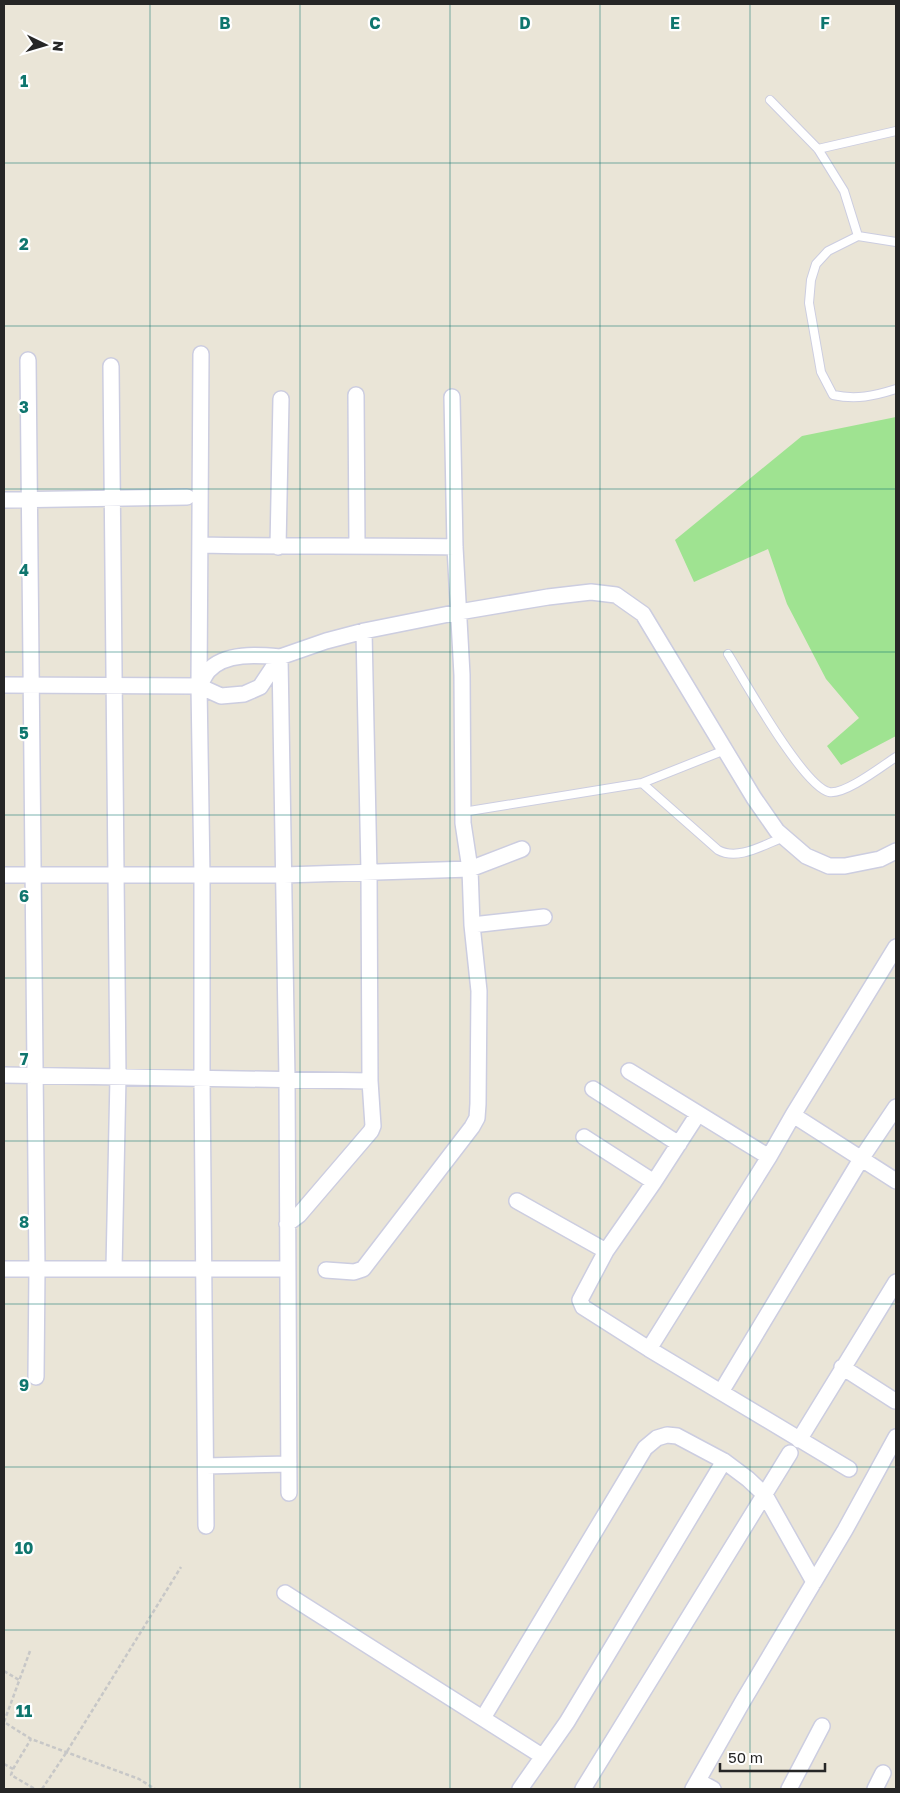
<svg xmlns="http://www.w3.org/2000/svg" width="900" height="1793" viewBox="0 0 900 1793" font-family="'Golos Text',sans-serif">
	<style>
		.green { fill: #9fe391 }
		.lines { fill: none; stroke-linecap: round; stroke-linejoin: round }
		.lane-casing { stroke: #cccde0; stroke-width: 10 }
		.street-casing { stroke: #cccde0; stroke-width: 18 }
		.path { stroke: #c7c7c7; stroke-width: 2.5; stroke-dasharray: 4 2.5; stroke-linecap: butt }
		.lane { stroke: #fff; stroke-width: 8 }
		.street { stroke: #fff; stroke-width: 15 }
		.grid { fill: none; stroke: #0f766e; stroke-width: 1; stroke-opacity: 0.55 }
		.grid-label { font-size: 16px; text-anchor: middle; font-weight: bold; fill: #0f766e; stroke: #fff; stroke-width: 4.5; stroke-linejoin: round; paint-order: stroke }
	</style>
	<rect width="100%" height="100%" fill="#eae5d7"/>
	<!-- green -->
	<path class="green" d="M 896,417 L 896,736 L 841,765 L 827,746 L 859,718 L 826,679 L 787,604 L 768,549 L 694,582 L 675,540 L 802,436 Z"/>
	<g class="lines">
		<!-- lane casing -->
		<g class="lane-casing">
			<path id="lane" d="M 770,100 L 818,149 L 844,191 L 858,236
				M 818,149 L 896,131
				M 896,242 L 858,236 L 828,251 L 816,264 L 811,280 L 809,303 L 821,372 L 833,395 C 856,400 874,396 896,389
				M 728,654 C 744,680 803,786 829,792 C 845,795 882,766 896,757
				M 642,783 L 725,750
				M 463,812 L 642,783 L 718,850 C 738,861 763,845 784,837"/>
		</g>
		<!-- street casing -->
		<g class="street-casing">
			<path id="street" d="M 201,354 L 199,686 L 202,876 L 202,1078 L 206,1526
				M 28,360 L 37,1269 L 36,1377
				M 111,366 L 118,1077 L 114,1268
				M 356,395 L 357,545
				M 4,500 L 187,497
				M 201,545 C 285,547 370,545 455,547
				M 278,547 L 281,399
				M 4,685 L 199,686 L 221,696 L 244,694 L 260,687 L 280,657 L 326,641 L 364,631 L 459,612 L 548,597 L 591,592 L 616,595 L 643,614 L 754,798 L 777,831 L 806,856 L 829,866 L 845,866 L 880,859 L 896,851
				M 200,685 C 202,681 205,675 208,671 C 225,652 258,655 280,657 L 287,1079 L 289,1493
				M 4,875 L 284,875 L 470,869 L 522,849
				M 472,925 L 544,917
				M 629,1071 L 769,1157
				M 4,1075 L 370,1081
				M 593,1089 L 679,1144
				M 698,1114 L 654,1182 L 606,1251 L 580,1300 L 583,1307 L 649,1349 L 849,1469
				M 793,1115 L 896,1181
				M 584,1137 L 654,1182
				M 517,1201 L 606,1251
				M 287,1224 L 299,1215 L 371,1131 L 373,1126 L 370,1081 L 369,872 L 364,631
				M 4,1269 L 287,1269
				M 326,1270 L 354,1272 L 363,1269 L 472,1127 L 477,1118 L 478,1104 L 479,991 L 472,925 L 470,869 L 463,823 L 462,675 L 455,547 L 452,397
				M 649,1349 L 769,1157 L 793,1115 L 896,947
				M 842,1367 L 895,1401
				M 721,1392 L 861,1159 L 896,1107
				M 799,1440 L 896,1282
				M 206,1466 L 289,1464
				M 285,1593 L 542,1756
				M 483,1718 L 645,1448 L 657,1438 L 667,1435 L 677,1436 L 724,1461 L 748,1479 L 765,1495 L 814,1582
				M 698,1781 L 713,1789
				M 520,1789 L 567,1722 L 724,1461
				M 583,1789 L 790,1453
				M 693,1789 L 743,1701 L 845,1530 L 896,1437
				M 789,1789 L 822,1726
				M 875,1789 L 883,1773"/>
		</g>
		<!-- path -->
		<path class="path" d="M 30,1651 L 4,1722 L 31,1739 L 139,1779 L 155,1789
			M 4,1671 L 19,1680
			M 4,1764 L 13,1769 L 11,1775 L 35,1789
			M 13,1769 L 31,1739
			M 42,1789 L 66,1753 L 181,1567"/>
		<!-- lane -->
		<use href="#lane" class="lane"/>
		<!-- street -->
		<use href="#street" class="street"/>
	</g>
	<!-- grid -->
	<path class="grid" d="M 150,4 L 150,1789M 300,4 L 300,1789M 450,4 L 450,1789M 600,4 L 600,1789M 750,4 L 750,1789M 4,163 L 896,163M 4,326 L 896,326M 4,489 L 896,489M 4,652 L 896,652M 4,815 L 896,815M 4,978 L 896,978M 4,1141 L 896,1141M 4,1304 L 896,1304M 4,1467 L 896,1467M 4,1630 L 896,1630"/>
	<g class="grid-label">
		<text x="225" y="29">B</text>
		<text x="375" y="29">C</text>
		<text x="525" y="29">D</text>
		<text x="675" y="29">E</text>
		<text x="825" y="29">F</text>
		<text x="24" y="87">1</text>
		<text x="24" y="250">2</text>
		<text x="24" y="413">3</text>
		<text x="24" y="576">4</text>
		<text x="24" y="739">5</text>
		<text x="24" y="902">6</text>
		<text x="24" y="1065">7</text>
		<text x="24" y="1228">8</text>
		<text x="24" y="1391">9</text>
		<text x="24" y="1554">10</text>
		<text x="24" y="1717">11</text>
	</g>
	<!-- border -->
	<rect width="900" height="1793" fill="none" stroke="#262626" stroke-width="10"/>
	<!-- north arrow -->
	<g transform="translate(45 45) rotate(95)" stroke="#ffffff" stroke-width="4" paint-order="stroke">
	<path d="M0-4L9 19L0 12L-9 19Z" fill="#262626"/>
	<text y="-8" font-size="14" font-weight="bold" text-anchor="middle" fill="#262626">N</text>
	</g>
	<!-- scale -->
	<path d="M720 1763v8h105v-8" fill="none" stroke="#262626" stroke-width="2.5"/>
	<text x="728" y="1763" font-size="15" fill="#262626" stroke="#ffffff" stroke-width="4" paint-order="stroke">50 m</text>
</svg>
